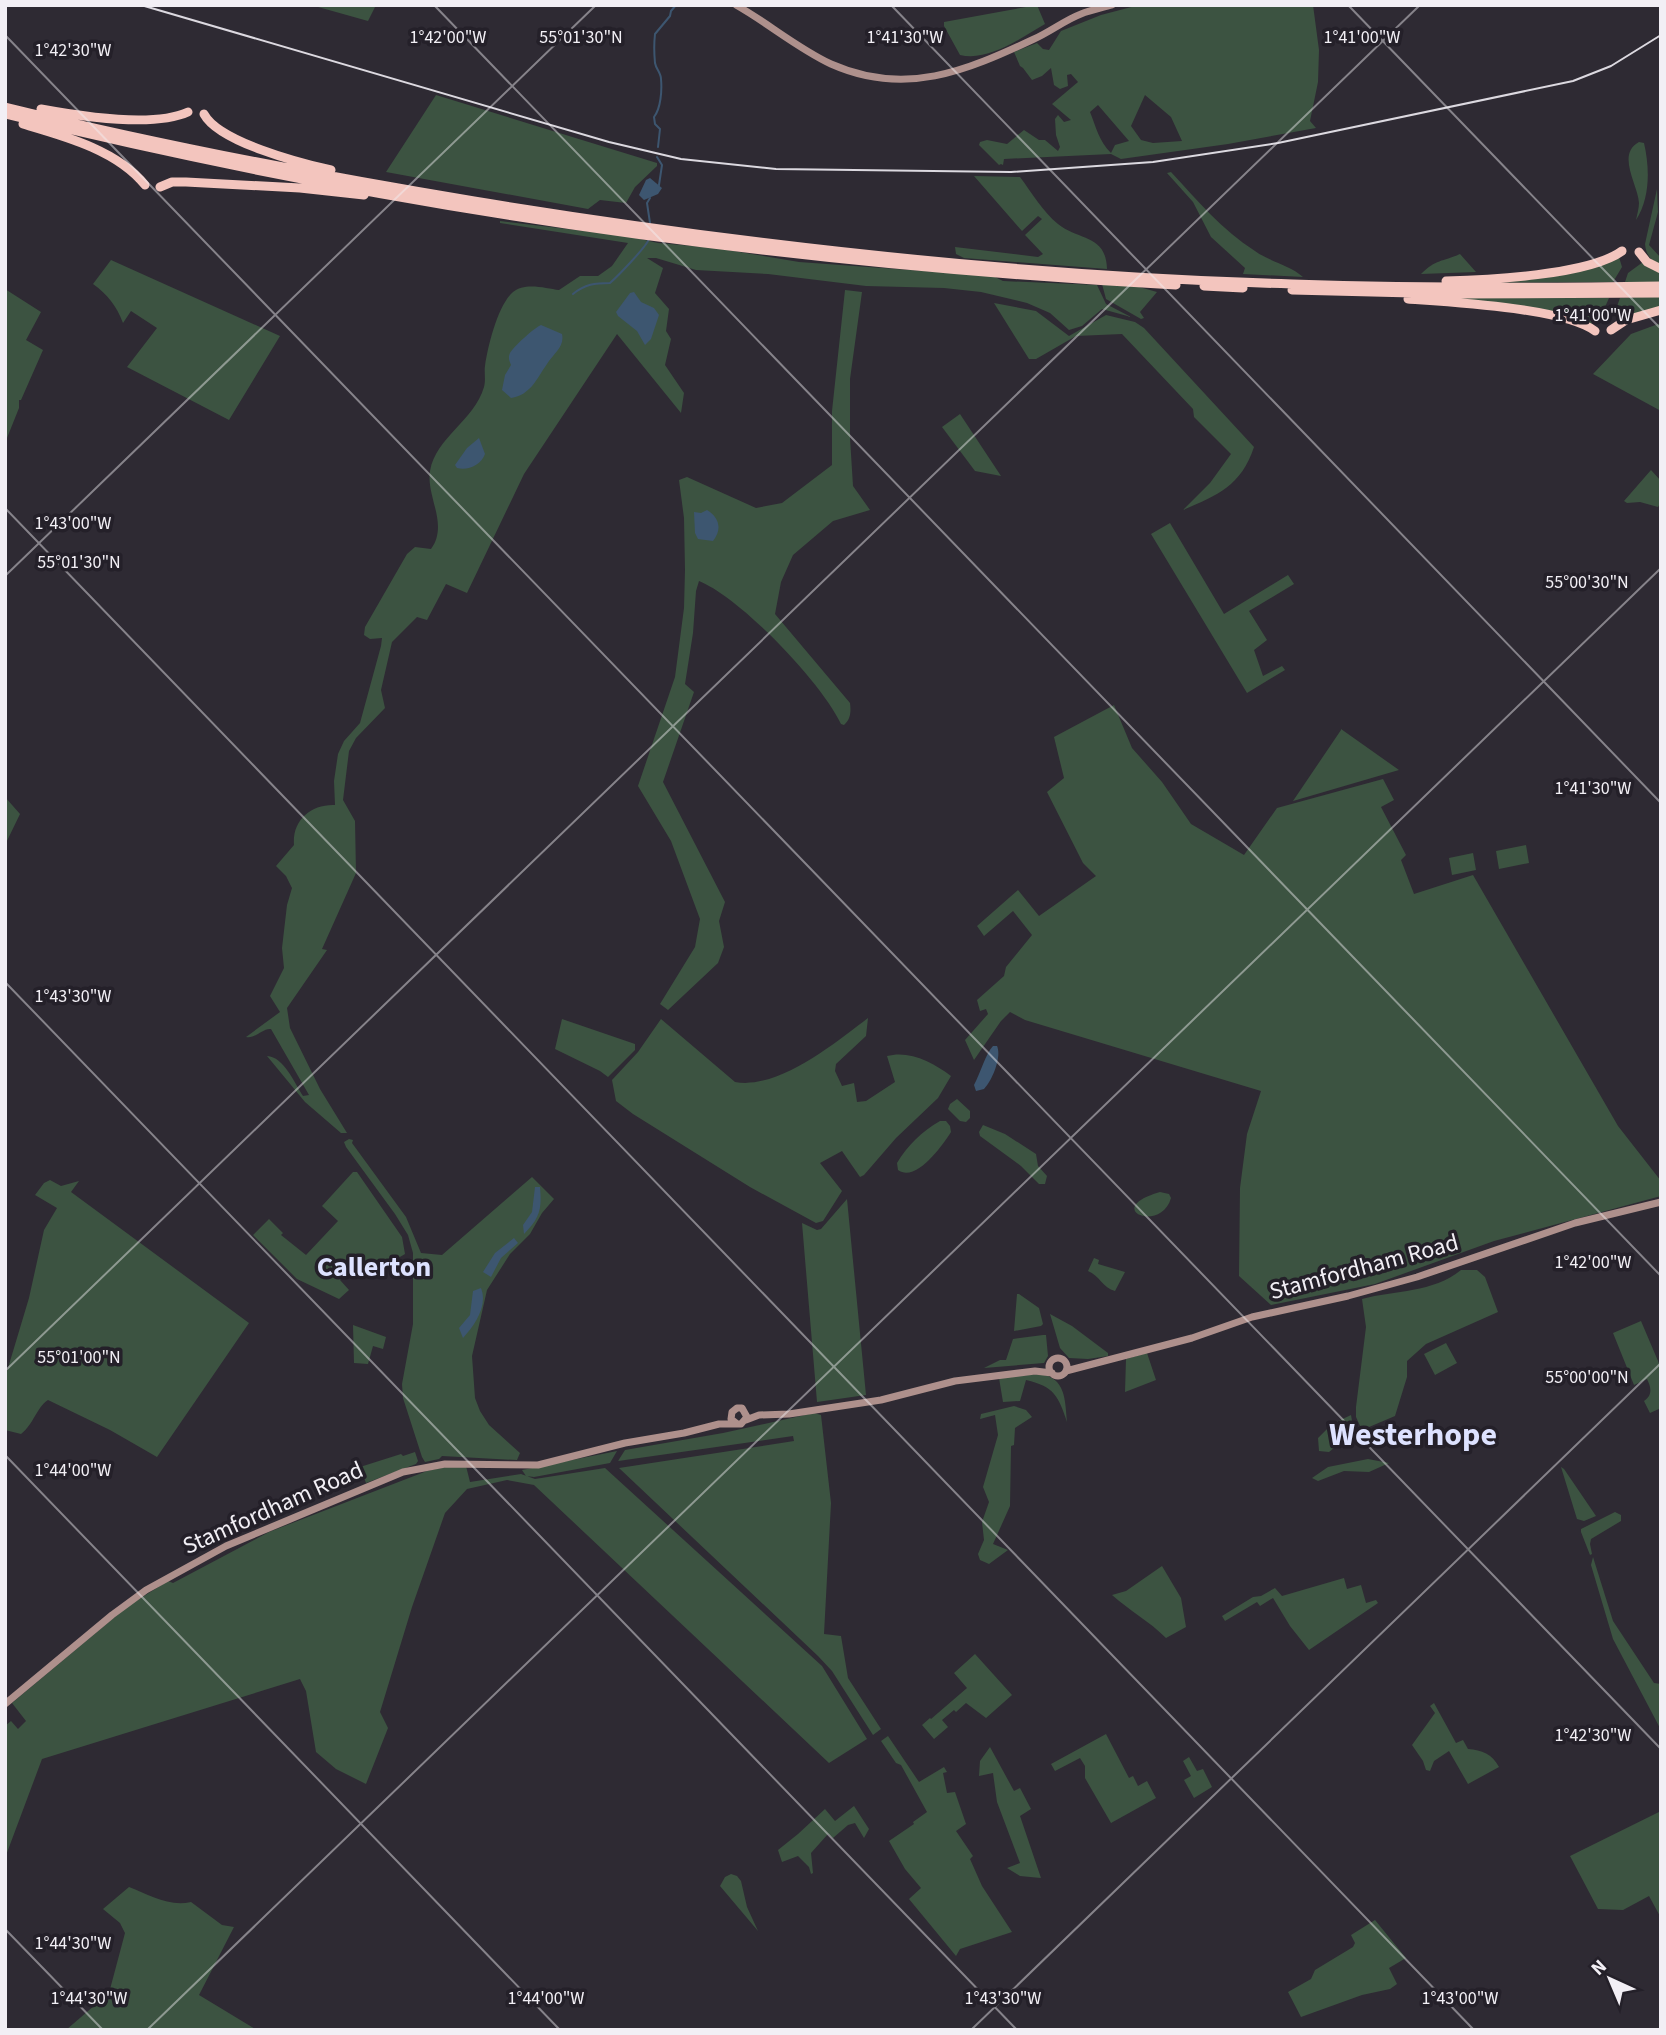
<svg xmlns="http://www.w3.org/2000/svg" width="1666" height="2035" viewBox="0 0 1666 2035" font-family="'Source Sans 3',sans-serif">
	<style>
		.green { fill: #3c5341; fill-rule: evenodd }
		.water { fill: #3d5670 }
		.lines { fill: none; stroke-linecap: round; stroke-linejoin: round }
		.stream { stroke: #3d5670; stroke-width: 2 }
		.secondary { stroke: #ae908c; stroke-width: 7 }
		.highway { stroke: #f3c5be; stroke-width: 9 }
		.tram { stroke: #dcd9e0; stroke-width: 2 }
		.ticks { fill: none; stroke: #f2eff5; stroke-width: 2; stroke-opacity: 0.45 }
		.labels { text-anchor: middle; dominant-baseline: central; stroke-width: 7; stroke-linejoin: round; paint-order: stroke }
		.street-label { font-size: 24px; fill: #f2eff5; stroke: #242029 }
		.quarter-label { font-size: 28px; font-weight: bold; fill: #dde2ff; stroke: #242029 }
		.district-label { font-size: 32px; font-weight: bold; fill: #dde2ff; stroke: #242029 }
		.ticks-label { font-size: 18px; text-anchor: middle; fill: #f2eff5; stroke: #242029; stroke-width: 7; stroke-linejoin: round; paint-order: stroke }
	</style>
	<rect width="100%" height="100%" fill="#2e2a33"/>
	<!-- green -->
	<path class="green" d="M 311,5 L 376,5 L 368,21 Z
		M 1037,5 L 1045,24 C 1021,38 988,62 960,55 L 944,26 L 944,22 Z
		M 1139,5 L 1313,5 L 1319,50 L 1318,82 L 1310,121 L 1316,128 L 1228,144 L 1121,159 L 1111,154 L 1004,159 L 1003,165 L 1001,164 L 999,165 L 979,145 L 980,142 L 987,140 L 1007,144 L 1024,130 L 1039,140 L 1045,140 L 1058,151 L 1060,147 L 1056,135 L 1055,119 L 1058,115 L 1064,122 L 1071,120 L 1052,104 L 1078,82 L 1071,74 L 1067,75 L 1068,86 L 1060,89 L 1054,85 L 1051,68 L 1042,76 L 1032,80 L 1023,68 L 1020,66 L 1014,52 L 1037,43 L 1043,49 L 1049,50 L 1061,31 L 1101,15 ZM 1145,95 L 1171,117 L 1182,141 L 1153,143 L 1141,140 L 1131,126 ZM 1098,105 L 1129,141 L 1115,145 L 1111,153 C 1099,141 1096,127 1090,112 Z
		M 436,95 L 657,163 L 657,166 L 635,187 L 626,203 L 600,200 L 588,209 L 386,172 Z
		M 1639,142 L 1644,143 C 1650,169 1650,198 1636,220 C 1637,215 1639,208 1639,203 C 1638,185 1616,154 1639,142 Z
		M 1171,172 C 1197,200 1222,230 1255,251 C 1270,262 1290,265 1303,277 L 1243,274 L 1245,268 L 1211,237 L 1193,202 L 1167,173 Z
		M 974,176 L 1020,177 C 1032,193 1043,212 1058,224 C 1079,241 1106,234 1107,269 L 964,258 L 956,254 L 955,247 L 1038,257 L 1043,254 L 1025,235 L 1042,219 L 1038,216 L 1022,231 Z
		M 1657,189 L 1658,212 L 1649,245 L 1661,258 L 1661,265 C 1651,261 1646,255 1645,244 Z
		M 500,221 L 627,236 L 658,243 L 716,248 L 799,262 L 993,276 L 1003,281 L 1097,285 L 1106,304 L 1131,317 L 1102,309 L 1082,326 L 1069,330 L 1050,313 L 1027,303 L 981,292 L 944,288 L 866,286 L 768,274 L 696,270 L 656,258 L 647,258 L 663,268 L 655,293 L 669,309 L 666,331 L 671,339 L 665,365 L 684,393 L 681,413 L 617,334 L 524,474 L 467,593 L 446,584 L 427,620 L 417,617 L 392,642 L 381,690 L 385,708 L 356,738 L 349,751 L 343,800 L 355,821 L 356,873 L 322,949 L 327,950 L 287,1008 L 290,1028 L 320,1089 L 347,1133 L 341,1133 L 305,1102 L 267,1056 C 284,1057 294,1082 303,1096 L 309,1095 L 271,1029 C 262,1028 256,1039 246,1037 L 280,1012 L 270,996 L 284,968 L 282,948 L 287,905 L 292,888 L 286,876 L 276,866 L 294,845 C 292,820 311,804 335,805 L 334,781 L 338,754 L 344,741 L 360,723 L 381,646 L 382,638 L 370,639 L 364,635 L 365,627 L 407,554 L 415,547 L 431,549 C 449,524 426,497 430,471 C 436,437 474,421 484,387 C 486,380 484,372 485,366 C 488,345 498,305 513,292 C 524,282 546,288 559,290 L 580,276 L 598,276 L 612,266 L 628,243 L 500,223 Z
		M 1460,254 L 1476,272 L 1421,274 C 1436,259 1442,262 1460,254 Z
		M 1619,257 L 1622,267 L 1613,282 L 1466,283 Z
		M 111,260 L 280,336 L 229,420 L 127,367 L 157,328 L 131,311 L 123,323 C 116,305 108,295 93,284 Z
		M 1643,262 L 1661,271 L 1661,282 L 1625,282 L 1628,273 Z
		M 1102,284 L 1132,285 L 1157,292 L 1140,312 L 1144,318 L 1141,319 L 1106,299 Z
		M 5,289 L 41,312 L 26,340 L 43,350 L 21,400 L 19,400 L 19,408 L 5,443 Z
		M 845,290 L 862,292 L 850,379 L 850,438 L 853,486 L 870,510 L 833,521 L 793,555 L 781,582 L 775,614 L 850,703 C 851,711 851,719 844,725 L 841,724 C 822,683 741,598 699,581 L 696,591 L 693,633 L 685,684 L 694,692 L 663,782 L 725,902 L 719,921 L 724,947 L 718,963 L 668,1010 L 660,1004 L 695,947 L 700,919 L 671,841 L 638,786 L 675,677 L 684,608 L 685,570 L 684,518 L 679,480 L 687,477 L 756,508 L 782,503 L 832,465 L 832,411 Z
		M 1661,296 L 1661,307 L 1618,320 L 1616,309 L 1620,298 Z
		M 1444,298 L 1609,298 L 1602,314 L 1591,324 Z
		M 994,303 L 1036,311 L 1069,336 L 1106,315 L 1135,322 L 1144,328 L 1254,447 C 1241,486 1218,495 1183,510 L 1210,483 L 1231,454 L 1194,417 L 1193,409 L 1122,334 L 1076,336 L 1036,359 L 1029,359 Z
		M 1661,323 L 1661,411 L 1593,374 L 1631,334 Z
		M 960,414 L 1001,476 L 975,471 L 942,427 Z
		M 1651,470 L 1661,481 L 1661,502 L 1658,507 L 1640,502 L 1627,503 L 1624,501 Z
		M 1170,523 L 1224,614 L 1288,575 L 1294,584 L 1249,611 L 1267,640 L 1254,650 L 1263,676 L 1282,666 L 1285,670 L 1247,693 L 1151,534 Z
		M 1114,705 L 1132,748 L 1162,782 L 1191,824 L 1244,855 L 1277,808 L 1383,779 L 1394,800 L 1381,807 L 1406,855 L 1401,860 L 1414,894 L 1473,875 L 1618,1126 L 1661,1181 L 1661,1196 L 1494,1241 L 1375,1284 L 1271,1305 L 1239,1276 L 1240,1188 L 1247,1134 L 1261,1091 L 1025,1020 L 1010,1012 L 1001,1021 L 974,1060 L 965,1040 L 988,1014 L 986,1009 L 980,1011 L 977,1000 L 1004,976 L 1006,967 L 1032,935 L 1013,911 L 984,936 L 977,926 L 1018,890 L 1039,916 L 1096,876 L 1083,863 L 1047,792 L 1064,778 L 1054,737 Z
		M 1341,729 L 1399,770 L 1293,801 L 1341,730 Z
		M 5,797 L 20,814 L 5,845 Z
		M 1526,845 L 1529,863 L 1499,869 L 1496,851 Z
		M 1473,853 L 1476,870 L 1452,875 L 1449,858 Z
		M 868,1018 L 866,1036 L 836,1064 L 835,1071 L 842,1086 L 854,1083 L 857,1102 L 866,1101 L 895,1082 L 887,1056 C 909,1050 933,1062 951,1076 L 938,1098 L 896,1138 L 864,1175 L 860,1177 L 842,1151 L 820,1163 L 842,1191 L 823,1221 L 816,1223 L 750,1187 L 633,1114 L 616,1101 L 612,1080 L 638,1052 L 661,1019 L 735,1082 C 778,1090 835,1043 868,1018 Z
		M 562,1019 L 635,1044 L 635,1050 L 608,1077 L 600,1071 L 555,1049 Z
		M 957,1099 L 970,1111 L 970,1118 L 966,1122 L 960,1121 L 948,1109 L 950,1104 Z
		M 940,1121 L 946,1121 L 950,1126 L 951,1132 C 942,1146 916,1183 898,1170 L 897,1163 C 907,1146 922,1131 940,1121 Z
		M 983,1125 L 1005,1134 L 1036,1154 L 1038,1166 L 1047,1176 L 1045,1184 L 1039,1184 L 1021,1166 L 980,1136 L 979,1132 Z
		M 349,1139 L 353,1140 L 352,1143 L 406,1217 L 421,1253 L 442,1255 L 532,1177 L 554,1199 L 542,1213 L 530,1234 L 510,1254 L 487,1290 L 472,1356 L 475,1398 L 480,1411 L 489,1425 L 520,1453 L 517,1460 L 442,1456 L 439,1459 L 425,1462 L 422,1457 L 403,1398 L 402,1384 L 413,1324 L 413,1253 L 408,1235 L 395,1214 L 346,1147 L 344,1142 Z
		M 353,1172 L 357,1172 L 402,1237 L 405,1254 L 371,1274 L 366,1267 L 361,1271 L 356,1266 L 340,1280 L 349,1290 L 339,1299 L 297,1279 L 253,1235 L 269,1219 L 283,1233 L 281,1235 L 306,1255 L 338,1221 L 322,1206 Z
		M 50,1180 L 61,1186 L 79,1181 L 71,1192 L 249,1323 L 157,1457 L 110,1430 L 48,1400 C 36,1408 34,1424 21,1434 L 5,1430 L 5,1378 L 29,1298 L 44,1230 L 57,1208 L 35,1195 L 44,1183 Z
		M 1160,1192 L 1169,1194 L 1171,1198 C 1161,1234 1101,1209 1160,1192 Z
		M 847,1199 L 866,1395 L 817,1402 L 802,1223 L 817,1230 L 821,1229 Z
		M 1094,1258 L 1099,1260 L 1098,1264 L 1125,1272 L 1115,1291 C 1103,1288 1099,1275 1088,1271 Z
		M 1461,1270 L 1477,1270 L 1485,1277 L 1498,1312 L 1426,1344 L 1407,1361 L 1407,1377 L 1395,1416 L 1362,1430 L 1356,1417 L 1356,1407 L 1366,1327 L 1362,1299 C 1395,1290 1433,1293 1461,1270 Z
		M 1017,1294 L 1019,1294 L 1039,1308 L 1043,1324 L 1041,1326 L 1014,1331 Z
		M 1050,1314 L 1072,1326 L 1108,1353 L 1108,1356 L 1088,1359 L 1069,1358 L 1060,1348 Z
		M 1641,1321 L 1661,1368 L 1661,1408 L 1650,1413 L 1644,1401 C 1653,1395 1651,1387 1647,1379 L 1634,1385 L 1613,1333 Z
		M 353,1325 L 386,1337 L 383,1349 L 373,1346 L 368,1364 L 354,1363 Z
		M 1043,1335 L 1046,1335 L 1048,1356 L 1044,1363 L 984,1368 L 1000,1360 L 1006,1360 L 1013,1339 Z
		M 1446,1343 L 1457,1363 L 1435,1375 L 1424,1354 Z
		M 1147,1353 L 1156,1380 L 1125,1392 L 1126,1359 Z
		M 1039,1374 C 1066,1377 1065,1400 1067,1422 C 1058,1396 1055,1387 1026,1380 L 1020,1401 L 1003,1402 L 999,1378 Z
		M 1014,1406 L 1026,1410 L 1032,1417 L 1015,1428 L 1014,1445 L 1011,1446 L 1010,1506 L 993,1544 L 1008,1550 L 989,1564 L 980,1560 L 978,1554 L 984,1540 L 982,1522 L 989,1502 L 983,1487 L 998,1435 L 995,1415 L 980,1419 L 981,1414 Z
		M 814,1413 L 821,1415 L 831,1503 L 824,1634 L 841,1636 L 848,1678 L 881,1729 L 873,1735 L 832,1671 L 818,1656 L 619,1468 L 794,1441 L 793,1436 L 618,1461 L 625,1450 L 723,1433 Z
		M 1351,1415 L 1354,1432 L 1329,1452 L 1319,1451 L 1318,1438 L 1332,1424 Z
		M 617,1451 L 610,1463 L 534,1477 L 526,1476 L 522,1470 Z
		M 415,1452 L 418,1461 L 416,1464 L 366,1483 L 360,1467 L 401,1454 L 403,1456 Z
		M 1368,1459 L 1389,1463 L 1369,1472 L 1344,1471 L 1318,1481 L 1312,1478 L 1328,1467 Z
		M 451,1466 L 466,1466 L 470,1482 L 521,1474 L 535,1479 L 605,1468 L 822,1666 L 867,1739 L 829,1763 L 534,1485 L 507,1480 L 467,1489 L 445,1513 L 412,1607 L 380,1712 L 388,1728 L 366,1784 L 336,1769 L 316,1752 L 306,1691 L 300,1679 L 42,1759 L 5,1858 L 5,1726 L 11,1721 L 18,1729 L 26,1721 L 12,1703 L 128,1606 L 168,1581 L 173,1583 L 269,1532 L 427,1471 Z
		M 1561,1467 L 1564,1469 L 1596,1516 L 1584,1521 L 1577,1519 Z
		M 1615,1512 L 1621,1515 L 1621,1521 L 1591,1539 L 1590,1544 L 1592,1554 L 1590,1555 L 1581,1532 L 1581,1529 Z
		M 1593,1557 L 1613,1621 L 1654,1683 L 1661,1684 L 1661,1730 L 1613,1639 L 1591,1565 Z
		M 1162,1566 L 1181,1598 L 1186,1627 L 1166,1638 C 1149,1621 1130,1611 1112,1595 L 1126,1591 Z
		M 1344,1578 L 1347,1589 L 1361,1585 L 1366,1603 L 1376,1600 L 1378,1603 L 1309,1650 L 1290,1626 L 1273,1598 L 1260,1606 L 1257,1602 L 1225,1621 L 1222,1616 L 1253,1597 L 1261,1596 L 1275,1588 L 1282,1596 Z
		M 975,1654 L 1012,1695 L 986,1718 L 966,1703 L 956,1712 L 954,1710 L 942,1720 L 948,1727 L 934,1739 L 922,1725 L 930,1718 L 931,1719 L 967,1688 L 954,1673 Z
		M 1434,1703 L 1456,1743 L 1463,1740 L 1468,1749 C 1482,1750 1492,1754 1499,1767 L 1468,1784 L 1449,1751 L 1434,1761 L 1430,1771 L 1426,1770 L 1423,1761 L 1412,1745 L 1435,1713 L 1430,1706 Z
		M 1106,1734 L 1129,1778 L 1133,1776 L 1138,1786 L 1147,1781 L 1156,1798 L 1111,1823 L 1085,1778 L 1085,1766 L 1080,1758 L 1055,1771 L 1051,1764 Z
		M 888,1736 L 919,1782 L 944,1767 L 947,1772 L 943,1773 L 947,1793 L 955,1792 L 966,1824 L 956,1831 L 973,1856 L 970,1859 L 982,1886 L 1012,1932 L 960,1949 L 956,1956 L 909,1899 L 921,1888 L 905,1869 L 889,1841 L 914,1824 L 913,1822 L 927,1812 L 901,1765 L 896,1763 L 881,1741 Z
		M 990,1747 L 1014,1791 L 1020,1788 L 1031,1809 L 1020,1816 L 1041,1878 L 1020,1876 L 1007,1868 L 1020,1863 L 997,1802 L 993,1773 L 979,1776 L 980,1761 Z
		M 1189,1757 L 1197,1771 L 1203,1769 L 1212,1787 L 1194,1798 L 1184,1780 L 1191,1776 L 1183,1761 Z
		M 854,1806 L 869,1829 L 864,1838 L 855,1823 L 848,1825 L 833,1838 L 828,1834 L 811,1853 L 813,1873 L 811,1874 L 809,1867 L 798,1856 L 782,1862 L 778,1850 L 798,1834 L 825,1809 L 835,1821 Z
		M 1661,1811 L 1661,1918 L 1649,1896 L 1623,1910 L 1598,1909 L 1570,1856 Z
		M 731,1874 L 737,1876 L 741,1881 L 747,1907 L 758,1931 L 720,1886 L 725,1877 Z
		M 129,1887 C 149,1895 169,1907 191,1902 L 222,1925 L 234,1927 L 199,1995 L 257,2030 L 66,2030 L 109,1993 L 125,1933 L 120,1923 L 103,1909 Z
		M 1375,1920 L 1406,1958 L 1389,1968 L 1397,1984 L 1390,1989 L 1362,1995 L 1301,2017 L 1288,1992 L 1311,1979 L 1315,1970 L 1353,1947 L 1355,1943 L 1351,1935 Z"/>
	<!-- water -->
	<path class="water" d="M 650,178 L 662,188 L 658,194 L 644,200 L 639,195 L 646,180 Z
		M 634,292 L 641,302 L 654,308 L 659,315 L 651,339 L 645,345 L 637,331 L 618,316 L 616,312 L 630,293 Z
		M 541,325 L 562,334 C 565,347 553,354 547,364 C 537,378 531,395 511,398 L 502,390 L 505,375 L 511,365 C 509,360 508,358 510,353 C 513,347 534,328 541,325 Z
		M 479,438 L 485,454 C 481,465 468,471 457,468 L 455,465 L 467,448 Z
		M 707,510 C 720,518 722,530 713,541 L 698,539 L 695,533 L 694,512 L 701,513 Z
		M 993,1046 L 997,1046 C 1002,1057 992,1081 984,1089 L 976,1091 L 974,1085 C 980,1074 986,1053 993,1046 Z
		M 535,1187 L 540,1187 C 542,1209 540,1218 524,1234 L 523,1225 L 532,1212 Z
		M 514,1238 L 518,1243 L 501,1258 L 491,1277 L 483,1272 L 495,1253 Z
		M 481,1288 C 488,1306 475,1325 463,1338 L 459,1328 L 470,1315 L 473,1291 Z"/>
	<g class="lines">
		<!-- stream -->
		<path class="stream" d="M 658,147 L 660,129 L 655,124 L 654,117 C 661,108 662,90 661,79 C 661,73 656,69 655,63 C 654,53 654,43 655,34 L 670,16 L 671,11 L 676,5
			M 657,157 L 662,165 L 659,185
			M 650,198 L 647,203 L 650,223
			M 573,294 C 585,284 595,283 610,283 C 618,276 647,246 649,239"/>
		<!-- secondary -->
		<path class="secondary" d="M 736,5 C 768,23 797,48 831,64 C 905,97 966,71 1034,39 C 1050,32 1065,20 1081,14 C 1091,10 1102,8 1112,5
			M1049 1367a9 9 0 1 1 18 0a9 9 0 1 1-18 0Z
			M 1066,1371 L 1192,1338 L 1252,1317 L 1348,1296 L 1417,1277 L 1575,1223 L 1661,1202
			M 746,1420 L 759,1415 L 789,1414 L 881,1400 L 955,1381 L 1035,1371 L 1052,1373
			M 5,1704 L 112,1615 L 146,1590 L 226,1546 L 403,1472 L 445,1464 L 538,1465 L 625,1443 L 684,1433 L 719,1424 L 741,1424 L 747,1417 L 742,1408 L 737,1408 L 732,1412 L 731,1419 L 736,1423"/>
		<!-- highway -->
		<path class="highway" d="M 5,107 C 160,145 317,175 474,201 C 744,245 1018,276 1292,284 C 1414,288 1538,288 1661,286
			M 41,109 C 79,116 153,128 188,112
			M 5,114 C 388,208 782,264 1176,285
			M 204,114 C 219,142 300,163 331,170
			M 23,124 C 64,136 117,150 145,185
			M 160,187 L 172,182 L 186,182 L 300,188 L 364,195
			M 1639,252 L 1647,262 L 1661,269
			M 1446,281 C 1488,280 1589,275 1622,251
			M 1204,286 L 1243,288
			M 1292,290 L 1453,294 L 1661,293
			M 1408,299 C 1450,302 1564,308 1595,331
			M 1611,330 L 1626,320 L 1661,310"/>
		<!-- tram -->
		<path class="tram" d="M 141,5 L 609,142 L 681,159 L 776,169 L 1011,172 L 1153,162 L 1278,143 L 1573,81 L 1611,66 L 1661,35"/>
	</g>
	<!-- ticks -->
	<path class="ticks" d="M 434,5 L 1661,1276M 891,5 L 1661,803M 1348,5 L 1661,329M 5,35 L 1661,1749M 5,508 L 1474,2030M 5,576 L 596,5M 5,982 L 1017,2030M 5,1371 L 1420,5M 5,1455 L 560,2030M 5,1929 L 103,2030M 147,2030 L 1661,568M 971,2030 L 1661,1363"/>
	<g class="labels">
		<!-- street labels -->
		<g class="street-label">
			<text transform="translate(1364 1267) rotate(-15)">Stamfordham Road</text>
			<text transform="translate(273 1508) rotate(-24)">Stamfordham Road</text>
		</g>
		<!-- quarter labels -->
		<g class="quarter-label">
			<text x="374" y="1267">Callerton</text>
		</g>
		<!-- district labels -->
		<g class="district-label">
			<text x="1413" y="1435">Westerhope</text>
		</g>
	</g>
	<g class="ticks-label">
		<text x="581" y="43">55°01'30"N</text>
		<text x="448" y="43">1°42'00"W</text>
		<text x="905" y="43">1°41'30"W</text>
		<text x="1362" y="43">1°41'00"W</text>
		<text x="73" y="56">1°42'30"W</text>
		<text x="1593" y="321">1°41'00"W</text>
		<text x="73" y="529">1°43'00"W</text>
		<text x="79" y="568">55°01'30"N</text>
		<text x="1587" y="588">55°00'30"N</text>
		<text x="1593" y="794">1°41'30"W</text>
		<text x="73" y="1002">1°43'30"W</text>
		<text x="1593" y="1268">1°42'00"W</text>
		<text x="79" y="1363">55°01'00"N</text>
		<text x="1587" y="1383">55°00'00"N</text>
		<text x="73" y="1476">1°44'00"W</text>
		<text x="1593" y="1741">1°42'30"W</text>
		<text x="73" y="1949">1°44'30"W</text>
		<text x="546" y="2004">1°44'00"W</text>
		<text x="1003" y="2004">1°43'30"W</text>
		<text x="1460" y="2004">1°43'00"W</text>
		<text x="89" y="2004">1°44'30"W</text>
	</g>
	<!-- border -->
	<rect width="1666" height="2035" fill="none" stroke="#f2eff5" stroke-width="14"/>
	<!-- north arrow -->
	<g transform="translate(1610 1979) rotate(316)" stroke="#242029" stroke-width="5" paint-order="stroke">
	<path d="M0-5L12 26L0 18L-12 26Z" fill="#f2eff5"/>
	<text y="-10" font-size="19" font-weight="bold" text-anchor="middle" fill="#f2eff5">N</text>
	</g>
</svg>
